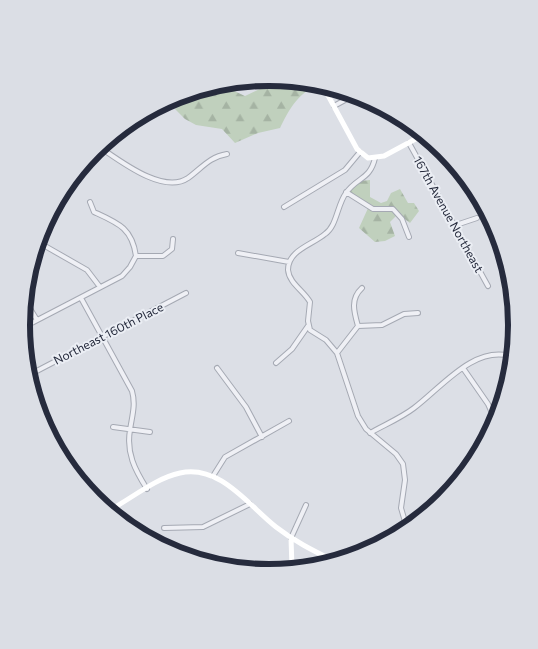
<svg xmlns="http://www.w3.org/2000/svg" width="538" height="649" viewBox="0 0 538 649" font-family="Commissioner,sans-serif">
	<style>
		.forest { fill: url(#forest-firs) }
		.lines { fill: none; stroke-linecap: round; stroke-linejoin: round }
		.street-casing { stroke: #a5a9b3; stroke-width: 6 }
		.street { stroke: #eff0f5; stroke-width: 4 }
		.secondary { stroke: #fff; stroke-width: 5 }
		.labels { text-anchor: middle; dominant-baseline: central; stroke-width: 4; stroke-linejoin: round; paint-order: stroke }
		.street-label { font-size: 12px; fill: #262b3d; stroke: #ebeef4 }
		.rim { fill: none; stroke: #262b3d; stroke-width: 6 }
	</style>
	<defs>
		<pattern id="forest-firs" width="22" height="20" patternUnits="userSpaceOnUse" patternTransform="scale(1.25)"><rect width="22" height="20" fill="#c0d0bd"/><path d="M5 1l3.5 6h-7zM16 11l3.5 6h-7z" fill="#a5b3a3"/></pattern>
	</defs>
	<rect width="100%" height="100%" fill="#dcdfe6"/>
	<!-- forest -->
	<path class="forest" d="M 281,79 L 315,86 C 296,96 289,110 280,128 L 258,133 L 235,143 L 222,129 L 196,125 L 185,119 L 175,109 L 199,93 L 219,93 L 232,90 L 245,96 Z
		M 370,180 L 370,197 L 381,203 L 387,201 L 391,193 L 400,189 L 408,203 L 414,203 L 419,211 L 410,223 L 398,214 L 390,222 L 395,236 L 385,241 L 375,242 L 359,228 L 369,206 L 346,192 L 360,181 Z"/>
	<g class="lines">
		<!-- street casing -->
		<g class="street-casing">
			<path id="street" d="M 334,106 L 356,94
				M 409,143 L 488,286
				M 98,146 C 119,160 163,195 188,178 C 202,168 209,157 227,154
				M 375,158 C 370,180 357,177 346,193 C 337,205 337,226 325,234 C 312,245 288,250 288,270 C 289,283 304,291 310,302 L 308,321 L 310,330 L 326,340 L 337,353 L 358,416 L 366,429 L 396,454 L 403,464 L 405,480 L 401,508 L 406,525
				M 346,192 L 373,209 L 393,209 L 402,219 L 409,237
				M 90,202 L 94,212 C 118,223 132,228 136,256
				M 284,207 L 345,170 L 360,152
				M 456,225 L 477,218
				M 38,242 L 87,270 L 100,287
				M 238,253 L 289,262
				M 81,298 L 132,391 C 136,405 132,416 130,430 C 126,453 135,470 147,489
				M 26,302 L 37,320
				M 358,326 C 354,312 350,299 362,288
				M 22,328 L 122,276 L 130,267 L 136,256 L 163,256 L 172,249 L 173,239
				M 337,353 L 358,326 L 382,325 L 404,314 L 418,313
				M 276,363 L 292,349 L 308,326
				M 217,368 L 246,407 L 262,437
				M 463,368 L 488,404 L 496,422
				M 31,374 L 186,293
				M 113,427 L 150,432
				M 370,433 C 384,425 401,418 414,408 C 441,388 473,346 510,356
				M 213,476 L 225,457 L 289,421
				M 164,528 L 203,527 L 250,504
				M 291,538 L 306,505"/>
		</g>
		<!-- street -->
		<use href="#street" class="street"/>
		<!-- secondary -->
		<path class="secondary" d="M 324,88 L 357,149 L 368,158 L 384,156 L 423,135
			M 110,510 C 132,498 156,478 180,473 C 220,464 249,506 276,527 C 294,541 312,550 332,560
			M 291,538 L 292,568"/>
	</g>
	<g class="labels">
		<!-- street labels -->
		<g class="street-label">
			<text transform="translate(449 214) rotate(61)">167th Avenue Northeast</text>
			<text transform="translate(108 333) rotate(-27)">Northeast 160th Place</text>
		</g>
	</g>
	<!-- crop -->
	<path d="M0 0H538V649H0ZM30 325a239 239 0 1 1 478 0a239 239 0 1 1-478 0Z" fill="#dbdee5" fill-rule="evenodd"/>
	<path class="rim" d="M30 325a239 239 0 1 1 478 0a239 239 0 1 1-478 0Z"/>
</svg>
